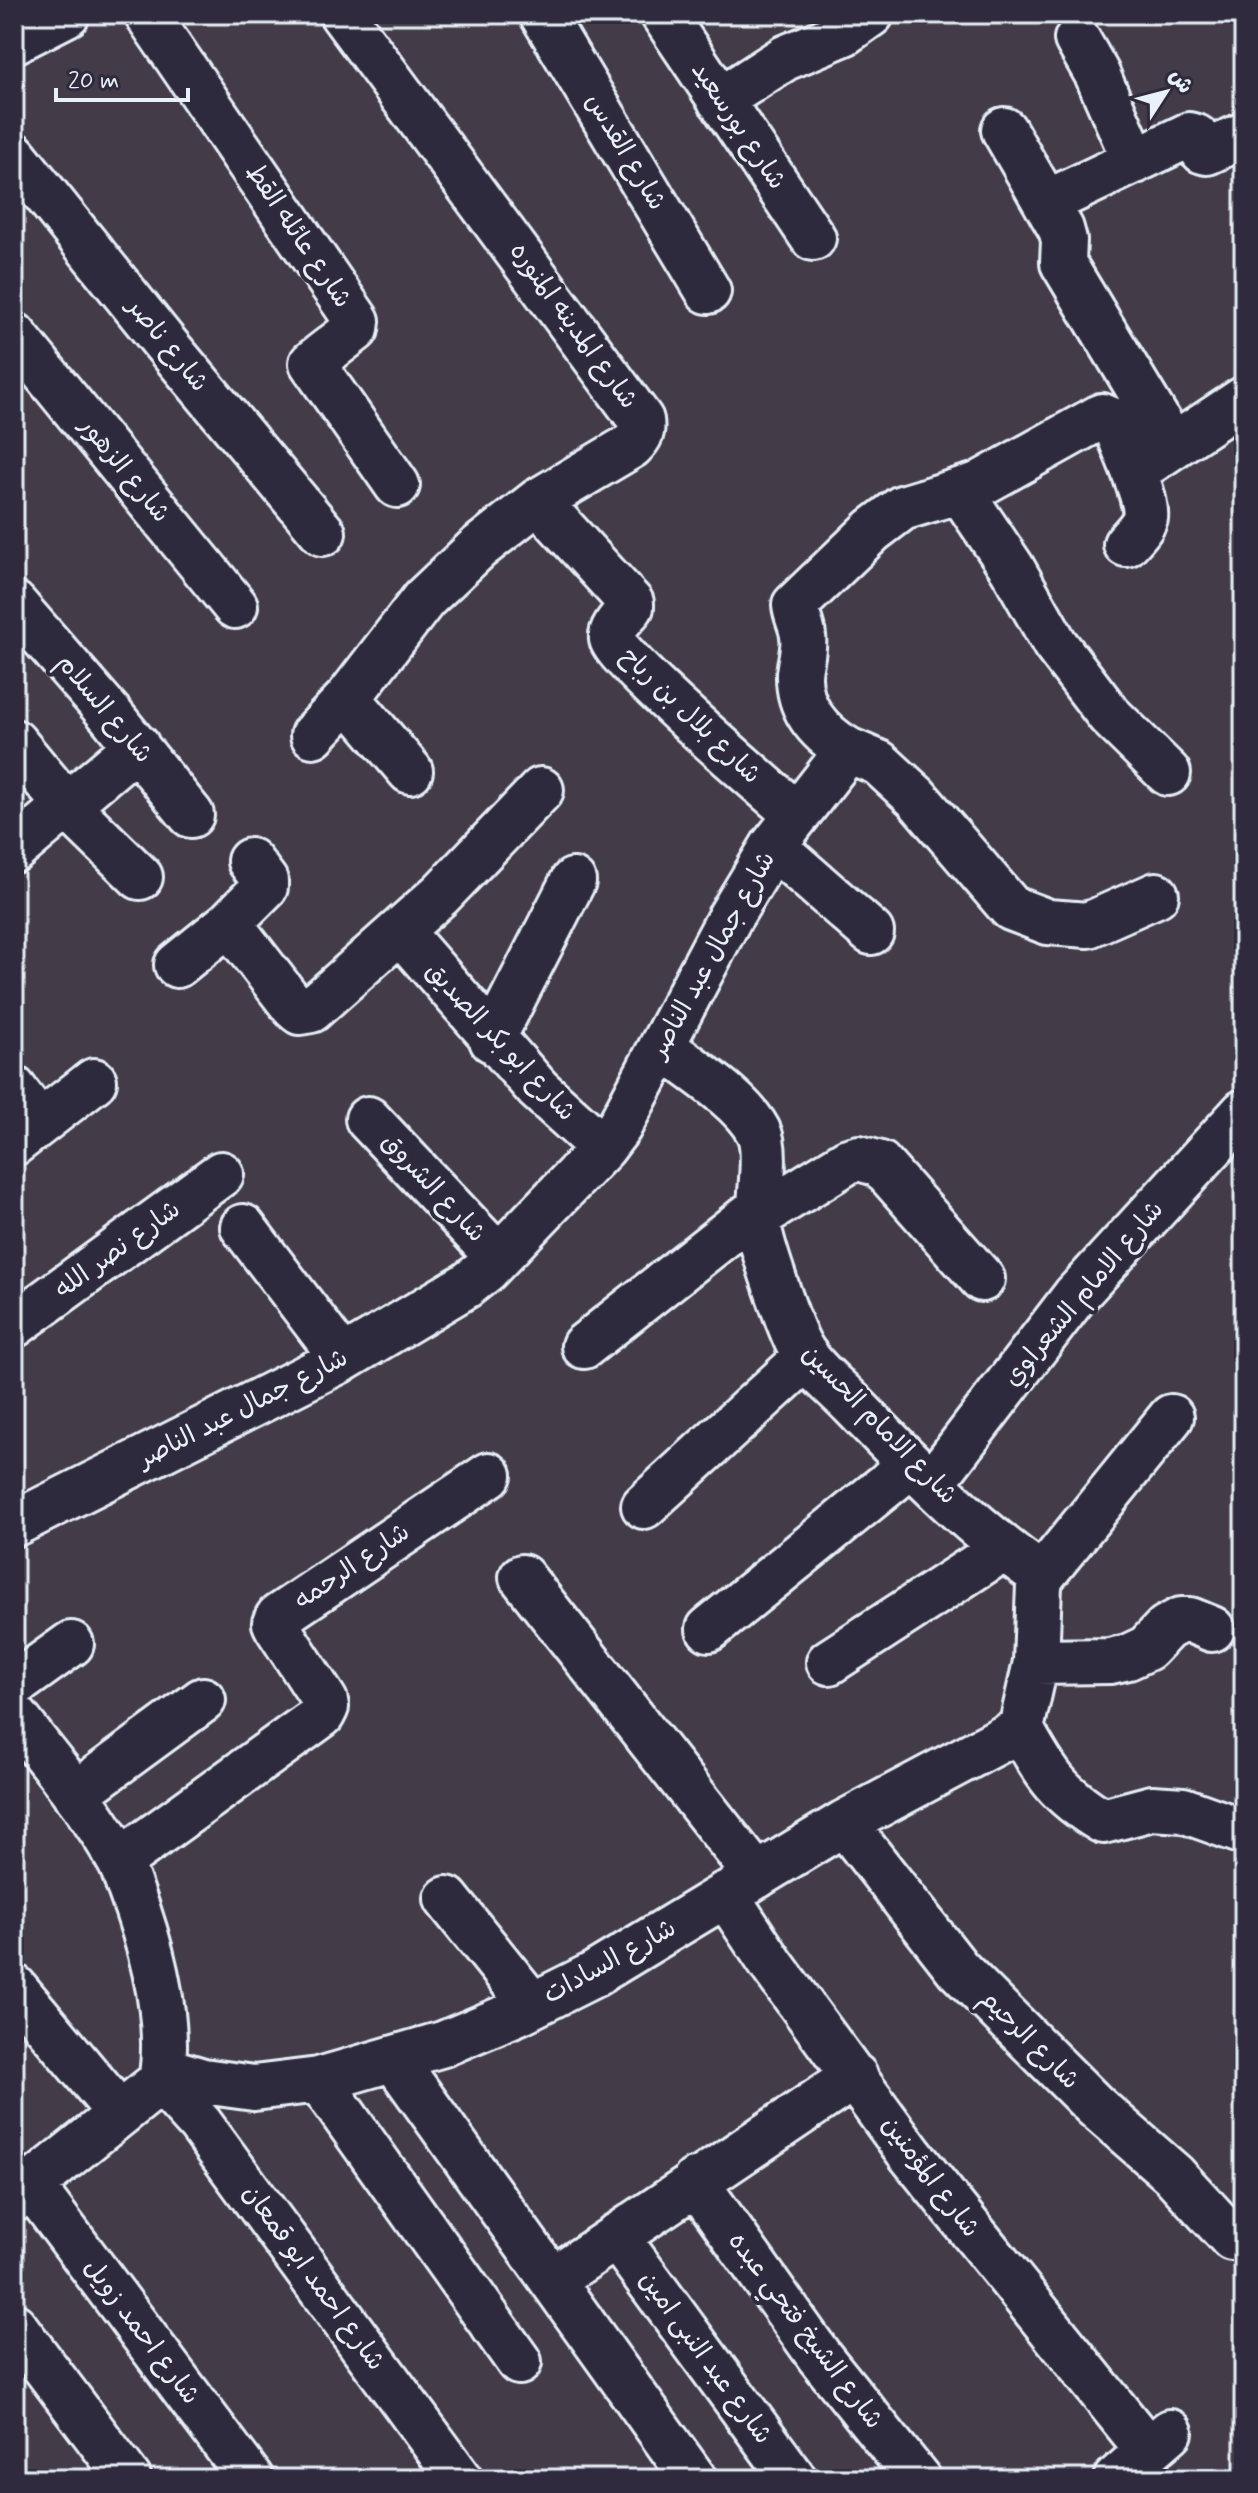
<svg xmlns="http://www.w3.org/2000/svg" width="1258" height="2493" viewBox="0 0 1258 2493" font-family="Mynerve,'Playpen Sans Arabic',sans-serif">
	<style>
		.lines { fill: none; stroke-linecap: round; stroke-linejoin: round }
		.minor-casing { stroke: #e8f1f8; stroke-width: 50 }
		.minor { stroke: #2f2a3d; stroke-width: 44 }
		.labels { text-anchor: middle; dominant-baseline: central; stroke-width: 8; stroke-linejoin: round; paint-order: stroke }
		.street-label { font-size: 26px; fill: #e8f1f8; stroke: #2f2a3d }
	</style>
	<rect width="100%" height="100%" fill="#433b48"/>
	<filter id="ink" filterUnits="userSpaceOnUse"><feTurbulence type="fractalNoise" baseFrequency=".0125" numOctaves="2"/><feDisplacementMap in="SourceGraphic" scale="16" xChannelSelector="R" yChannelSelector="G"/><feConvolveMatrix kernelMatrix="1 2 1 2 8 2 1 2 1" color-interpolation-filters="sRGB"/></filter>
	<g filter="url(#ink)">
		<g class="lines">
			<!-- minor casing -->
			<g class="minor-casing">
				<path id="minor" d="M 147,14 L 357,321 L 356,329 L 312,363 L 397,485
					M 542,14 L 708,291
					M 663,14 L 813,238
					M 1077,39 L 1097,74 L 1135,161
					M 14,41 L 67,14
					M 720,100 L 785,58 L 844,33 L 871,14
					M 1004,130 L 1061,229 L 1064,240 L 1063,263 L 1173,446
					M 14,155 L 163,341 L 323,533
					M 1046,203 L 1189,135 L 1196,137 L 1203,151 L 1207,152 L 1244,135
					M 14,335 L 235,606
					M 1149,462 L 1244,399
					M 961,492 L 1012,568 L 1055,644 L 1109,715 L 1168,773
					M 538,501 L 631,603 L 631,607 C 625,615 610,628 612,639 C 616,659 771,792 797,815
					M 14,604 L 110,714 L 191,815
					M 348,698 L 410,771
					M 313,735 L 348,698 L 424,599 L 478,548 L 538,501 L 631,446 C 640,437 643,432 641,420 L 342,14
					M 14,742 L 67,806 L 140,877
					M 848,750 L 879,763 L 916,797 L 1011,908 L 1048,922 L 1088,925 L 1156,895
					M 773,846 L 871,932
					M 14,850 L 137,746
					M 229,923 L 294,1007 L 300,1012 L 311,1010 L 441,894 L 541,790
					M 401,932 L 538,1089 L 603,1148
					M 177,965 L 229,923 L 265,887 L 265,881 L 250,861
					M 492,1040 L 573,881
					M 663,1047 C 691,1069 741,1099 758,1131 C 769,1151 758,1202 759,1227 C 761,1245 790,1330 800,1347 C 812,1369 836,1387 853,1405 C 912,1466 972,1528 1042,1576
					M 14,1089 L 40,1123
					M 368,1119 L 498,1257
					M 14,1143 L 94,1081
					M 759,1216 L 848,1161 L 859,1158 L 880,1164 L 982,1279
					M 243,1227 L 343,1359
					M 14,1325 L 221,1174
					M 584,1346 L 759,1208
					M 1171,1417 L 1042,1576 L 1039,1585 L 1036,1662 L 1021,1729 C 1046,1774 1057,1794 1103,1821 L 1152,1808 L 1183,1810 L 1244,1832
					M 932,1483 L 1075,1296 L 1244,1112
					M 644,1506 L 807,1357
					M 14,1524 L 343,1359 L 467,1285 L 486,1270 L 603,1148 L 619,1127 L 730,917 L 773,846 L 848,750 C 819,733 798,709 799,674 C 800,661 805,649 803,636 C 802,625 796,616 795,605 L 873,530 L 902,508 L 978,485 L 1102,416 L 1114,421 C 1121,440 1149,501 1145,518 C 1142,528 1132,537 1126,544
					M 522,1577 L 757,1876
					M 709,1629 L 911,1465
					M 829,1662 L 1003,1549
					M 1036,1662 L 1110,1661 L 1128,1657 L 1147,1648 L 1166,1628 L 1181,1620 L 1190,1620 L 1212,1629
					M 14,1685 L 71,1644
					M 14,1715 C 50,1762 91,1808 119,1860 C 124,1868 126,1879 130,1888 C 151,1945 172,2020 161,2081 L 14,2199
					M 75,1794 L 203,1700
					M 844,1823 L 958,1969 L 1095,2106 L 1173,2174 L 1232,2238
					M 120,1861 L 322,1715 L 326,1707 L 325,1701 L 277,1627 L 275,1623 L 278,1617 L 489,1475
					M 725,1894 L 772,1965 L 910,2154 L 1148,2450
					M 447,1899 L 532,2005
					M 14,1987 L 120,2114
					M 394,2059 L 694,2479
					M 163,2069 L 203,2081 L 254,2088 L 319,2080 L 443,2044 L 519,2012 L 593,1975 L 844,1823 L 1021,1729
					M 319,2080 L 519,2362
					M 161,2081 L 200,2124 L 460,2479
					M 695,2181 L 819,2356 L 918,2479
					M 31,2185 L 251,2479
					M 616,2236 L 794,2479
					M 552,2280 L 855,2076
					M 14,2326 L 129,2479
					M 1116,2479 L 1170,2432"/>
			</g>
			<!-- minor -->
			<use href="#minor" class="minor"/>
		</g>
	</g>
	<g class="labels">
		<!-- street labels -->
		<g class="street-label">
			<text transform="translate(738 126) rotate(56)">شارع بورسعيد</text>
			<text transform="translate(625 152) rotate(59)">شارع القدس</text>
			<text transform="translate(298 236) rotate(56)">شارع عائله القط</text>
			<text transform="translate(573 326) rotate(54)">شارع المدينه المنوره</text>
			<text transform="translate(167 345) rotate(51)">شارع ناصر</text>
			<text transform="translate(124 470) rotate(51)">شارع الزهور</text>
			<text transform="translate(104 709) rotate(50)">شارع السلام</text>
			<text transform="translate(690 716) rotate(44)">شارع بلال بن رباح</text>
			<text transform="translate(713 955) rotate(-61)">شارع جمال عبد الناصر</text>
			<text transform="translate(500 1042) rotate(47)">شارع ابو بكر الصديق</text>
			<text transform="translate(433 1188) rotate(47)">شارع الشروق</text>
			<text transform="translate(118 1250) rotate(-36)">شارع نصر الله</text>
			<text transform="translate(1084 1294) rotate(-50)">شارع الامام الشعراوي</text>
			<text transform="translate(243 1409) rotate(-27)">شارع جمال عبد الناصر</text>
			<text transform="translate(879 1425) rotate(46)">شارع الامام الحسين</text>
			<text transform="translate(352 1567) rotate(-34)">شارع الرحمه</text>
			<text transform="translate(610 1962) rotate(-29)">شارع السادات</text>
			<text transform="translate(1029 2040) rotate(45)">شارع الرحيم</text>
			<text transform="translate(930 2177) rotate(53)">شارع المؤمنين</text>
			<text transform="translate(313 2278) rotate(54)">شارع احمد ابو قمعان</text>
			<text transform="translate(805 2331) rotate(53)">شارع الشيخ فتحي عبده</text>
			<text transform="translate(141 2332) rotate(53)">شارع احمد زويل</text>
			<text transform="translate(705 2358) rotate(54)">شارع عبد النبى امين</text>
		</g>
	</g>
	<!-- margin -->
	<rect width="1258" height="2493" fill="none" stroke="#2f2a3d" stroke-width="48"/>
	<rect x="24" y="24" width="1210" height="2445" fill="none" stroke="#e8f1f8" stroke-width="3" filter="url(#ink)"/>
	<!-- north arrow -->
	<g transform="translate(1166 92) rotate(54)" stroke="#2f2a3d" stroke-width="6" paint-order="stroke">
	<path d="M0-6L14 30L0 20L-14 30Z" fill="#e8f1f8"/>
	<text y="-12" font-size="22" font-weight="bold" text-anchor="middle" fill="#e8f1f8">ش</text>
	</g>
	<!-- scale -->
	<path d="M56 88v12h132v-12" fill="none" stroke="#e8f1f8" stroke-width="4"/>
	<text x="68" y="88" font-size="24" fill="#e8f1f8" stroke="#2f2a3d" stroke-width="6" paint-order="stroke">20 m</text>
</svg>
